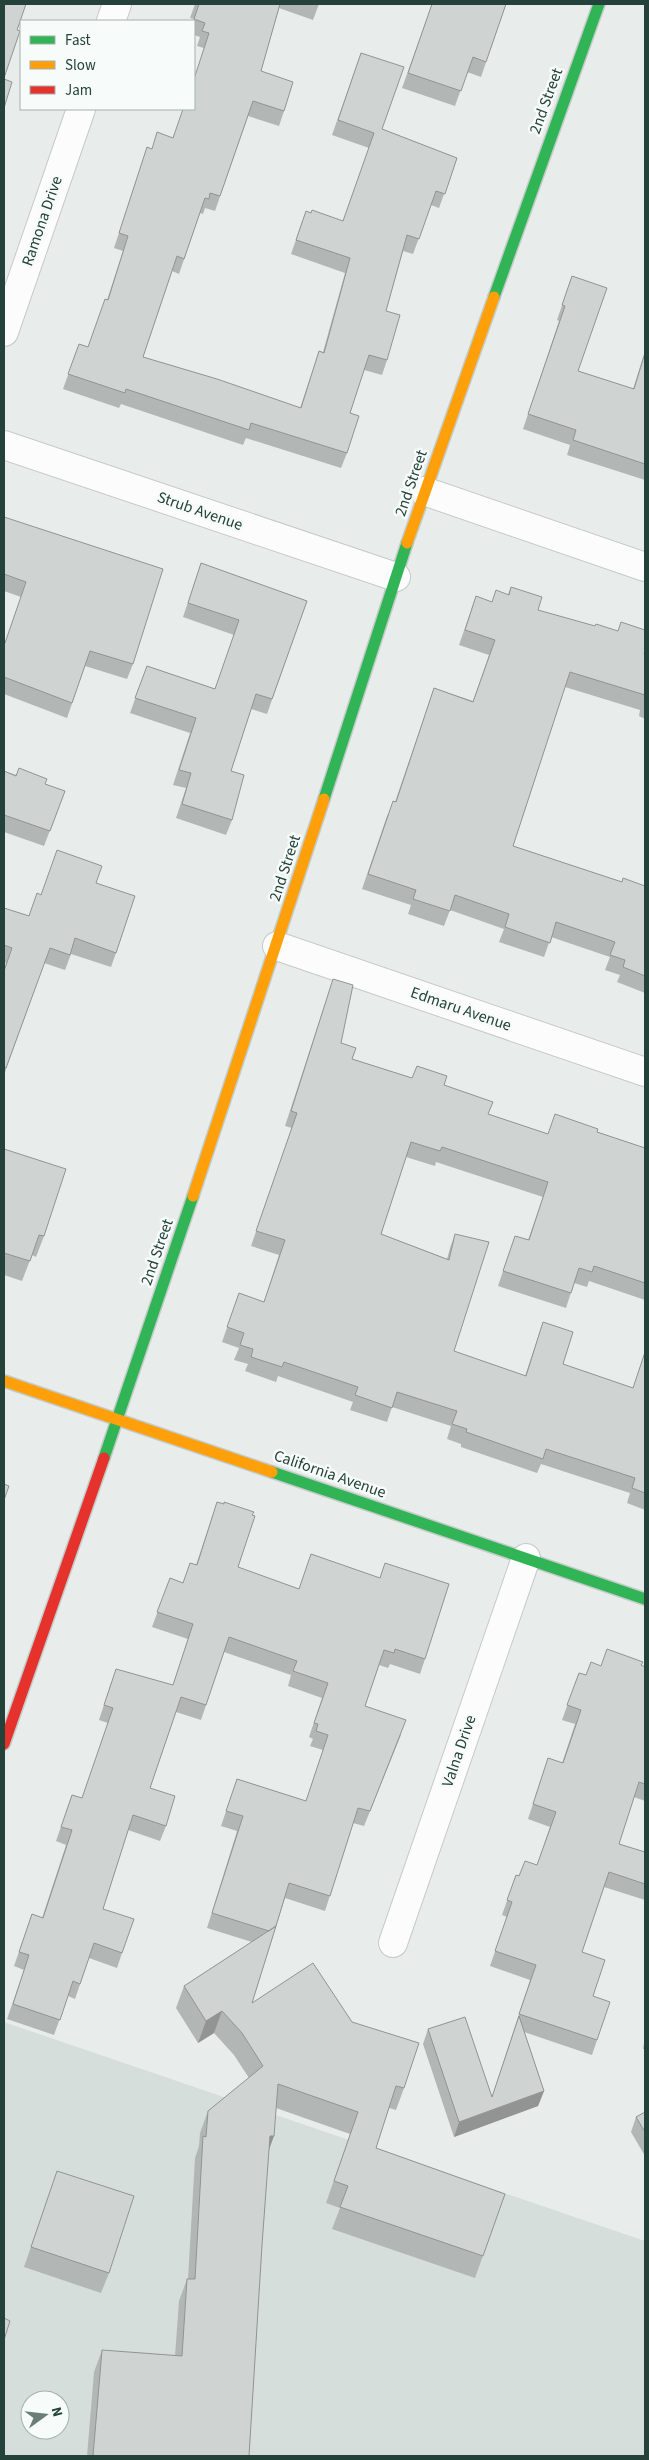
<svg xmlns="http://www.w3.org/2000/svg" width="649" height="2460" viewBox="0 0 649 2460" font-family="'Source Sans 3',sans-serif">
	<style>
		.built { fill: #d6dedb; fill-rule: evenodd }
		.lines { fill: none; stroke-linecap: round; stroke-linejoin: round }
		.street-casing { stroke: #c5cac8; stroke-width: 30 }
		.fast-casing { stroke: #c3cbc8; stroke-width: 14 }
		.slow-casing { stroke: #c3cbc8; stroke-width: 14 }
		.jam-casing { stroke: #c3cbc8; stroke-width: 14 }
		.street { stroke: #fcfcfc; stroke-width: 28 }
		.fast { stroke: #30b455; stroke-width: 11 }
		.slow { stroke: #ff9f0a; stroke-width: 11 }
		.jam { stroke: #e5322d; stroke-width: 11 }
		.wall { fill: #b2b6b5 }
		.shaded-wall { fill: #919493 }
		.building { fill: #cfd4d2; stroke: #919493 }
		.labels { text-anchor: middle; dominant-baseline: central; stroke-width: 5; stroke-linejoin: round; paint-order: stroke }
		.street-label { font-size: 16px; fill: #24423a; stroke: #f7fbf9 }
	</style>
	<rect width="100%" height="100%" fill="#e8edeb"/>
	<!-- built -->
	<path class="built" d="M 4,2022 L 645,2241 L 645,2456 L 4,2456 ZM 30,2400 L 60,2400 L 60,2430 L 30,2430 Z"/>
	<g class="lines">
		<!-- street casing -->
		<g class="street-casing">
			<path id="street" d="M 111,21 L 117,4
				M 4,332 L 81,109
				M 4,445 L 396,577
				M 424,491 L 645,567
				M 277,946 L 645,1072
				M 393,1943 L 526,1558"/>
		</g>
		<!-- fast casing -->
		<g class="fast-casing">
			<path id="fast" d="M 494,297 L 599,4
				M 324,799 L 407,543
				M 104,1458 L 193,1196
				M 272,1472 L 645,1599"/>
		</g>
		<!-- slow casing -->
		<g class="slow-casing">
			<path id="slow" d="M 407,543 L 494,297
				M 193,1196 L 324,799
				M 4,1381 L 272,1472"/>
		</g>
		<!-- jam casing -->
		<g class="jam-casing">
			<path id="jam" d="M 4,1744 L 104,1458"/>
		</g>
		<!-- street -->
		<use href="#street" class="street"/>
		<!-- fast -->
		<use href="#fast" class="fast"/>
		<!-- slow -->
		<use href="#slow" class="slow"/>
		<!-- jam -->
		<use href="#jam" class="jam"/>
	</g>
	<!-- wall -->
	<path class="wall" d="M 195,4 L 319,4 L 313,20 L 279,8 L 261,71 L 284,111 L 279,126 L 248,116 L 215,211 L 205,208 L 203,214 L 200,213 L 179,274 L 172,271 L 143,357 L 300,408 L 319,351 L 323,352 L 345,273 L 291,254 L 306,211 L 343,221 L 369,148 L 332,135 L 361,53 L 382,129 L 457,158 L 439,208 L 431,205 L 413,254 L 403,251 L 386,311 L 387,360 L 382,375 L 364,370 L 350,413 L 347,453 L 341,468 L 246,438 L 243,445 L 121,404 L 119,408 L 63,389 L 79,344 L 88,347 L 107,300 L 123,251 L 114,248 L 147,147 L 152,149 L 173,138 L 194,109 L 204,48 L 197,46 L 200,37 L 194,35 L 194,21 L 193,21 L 194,19 L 190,18 Z
		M 432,4 L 506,4 L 481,77 L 467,72 L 455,106 L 402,88 Z
		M 572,276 L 578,371 L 633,389 L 645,351 L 645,480 L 567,455 L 570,445 L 523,429 L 559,321 L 557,320 Z
		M 4,517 L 133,664 L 127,679 L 85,666 L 67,718 L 4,694 L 4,643 L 5,643 L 21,597 L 4,591 Z
		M 201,563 L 307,601 L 267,714 L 251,709 L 231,771 L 232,820 L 226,835 L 176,818 L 186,788 L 173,785 L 190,733 L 130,713 L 147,666 L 215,689 L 234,635 L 183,617 Z
		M 511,587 L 538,610 L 645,654 L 645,719 L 639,716 L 640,710 L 565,687 L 513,846 L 622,882 L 645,886 L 645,993 L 617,982 L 620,975 L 605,970 L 610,957 L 551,937 L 544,957 L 499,942 L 504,929 L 450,910 L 444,926 L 408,914 L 411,905 L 362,889 L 387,816 L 395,802 L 434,688 L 473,701 L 489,655 L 459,645 L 476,596 L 492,602 L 508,594 Z
		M 4,771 L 45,784 L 65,791 L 44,846 L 4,832 Z
		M 96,883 L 116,953 L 111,967 L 71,954 L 65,970 L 44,963 L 4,1075 L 4,970 L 6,963 L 4,962 L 4,908 L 29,916 L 41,895 Z
		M 333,979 L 341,1043 L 352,1059 L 412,1078 L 444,1085 L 488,1114 L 548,1134 L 597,1132 L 645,1148 L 645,1300 L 589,1281 L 587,1287 L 574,1283 L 566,1308 L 498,1286 L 515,1236 L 528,1240 L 543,1197 L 436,1162 L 435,1166 L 406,1157 L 381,1234 L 447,1259 L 450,1248 L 455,1234 L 454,1351 L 525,1376 L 543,1322 L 563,1364 L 633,1388 L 645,1352 L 645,1510 L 627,1503 L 630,1493 L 541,1464 L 537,1473 L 461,1447 L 461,1444 L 447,1439 L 451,1426 L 392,1407 L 387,1422 L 350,1410 L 353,1402 L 278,1376 L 276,1382 L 245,1371 L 248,1364 L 234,1360 L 239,1348 L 222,1342 L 239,1293 L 264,1302 L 279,1255 L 251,1246 L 292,1128 L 285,1126 Z
		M 4,1149 L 44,1236 L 36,1257 L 32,1255 L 22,1281 L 4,1275 Z
		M 217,1502 L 252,1515 L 238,1567 L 425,1659 L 420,1674 L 390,1664 L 388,1668 L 379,1665 L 365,1706 L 401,1735 L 364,1826 L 353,1823 L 325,1911 L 285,1898 L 252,2003 L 352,2022 L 404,2088 L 396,2110 L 389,2108 L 376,2148 L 505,2194 L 475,2278 L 332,2229 L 340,2208 L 326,2203 L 350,2134 L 276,2108 L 269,2150 L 262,2245 L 249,2456 L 87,2456 L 94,2372 L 102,2350 L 175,2356 L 179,2301 L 187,2279 L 188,2279 L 195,2158 L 199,2146 L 200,2133 L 208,2111 L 249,2078 L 234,2055 L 214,2033 L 198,2043 L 176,2008 L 184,1986 L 252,1942 L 207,1928 L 237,1831 L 221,1826 L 237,1779 L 306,1801 L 323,1750 L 310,1746 L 313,1739 L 309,1737 L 322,1698 L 288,1686 L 291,1675 L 224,1652 L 201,1720 L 176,1712 L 150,1788 L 166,1826 L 160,1841 L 128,1830 L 103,1909 L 122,1953 L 117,1968 L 89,1958 L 75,1999 L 68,1996 L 54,2035 L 7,2019 L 24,1970 L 14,1966 L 32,1914 L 42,1918 L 66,1845 L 56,1841 L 72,1795 L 82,1798 L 108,1723 L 99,1720 L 111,1683 L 173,1685 L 188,1639 L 152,1627 L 170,1578 L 183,1583 L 196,1565 Z
		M 641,1665 L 645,1667 L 645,1801 L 634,1797 L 619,1844 L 645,1852 L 645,1900 L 604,1887 L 582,1952 L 593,1996 L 597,2040 L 592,2055 L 524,2032 L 544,2091 L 538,2106 L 454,2137 L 423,2044 L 428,2029 L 492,2097 L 530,1980 L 490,1966 L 507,1917 L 502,1915 L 516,1875 L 519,1876 L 537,1865 L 550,1827 L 528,1819 L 543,1773 L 548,1758 L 562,1763 L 575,1724 L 562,1720 L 579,1673 L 586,1675 L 601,1666 Z
		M 645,2038 L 645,2049 L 643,2049 Z
		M 645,2112 L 645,2156 L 631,2132 L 636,2117 Z
		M 57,2171 L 109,2273 L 101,2293 L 24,2267 Z"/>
	<!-- shaded-wall -->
	<path class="shaded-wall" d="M 222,2011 L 214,2033 L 198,2043 L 206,2021 Z
		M 544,2091 L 538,2106 L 454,2137 L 459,2122 Z
		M 270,2136 L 274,2136 L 266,2158 Z"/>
	<!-- building -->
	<path class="building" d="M 4,4 L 26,4 L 17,30 L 20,31 L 4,78 Z
		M 198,4 L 280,4 L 261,71 L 293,82 L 284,111 L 253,101 L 220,196 L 210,193 L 209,199 L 205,198 L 184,259 L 177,256 L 143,357 L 217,379 L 301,408 L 319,351 L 324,353 L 350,258 L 296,240 L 306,211 L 311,213 L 312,210 L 343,221 L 374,133 L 338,120 L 361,53 L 404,67 L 382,129 L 457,158 L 445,194 L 436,191 L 419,239 L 407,235 L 386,311 L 400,315 L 387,360 L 369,355 L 350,413 L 359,416 L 347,453 L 251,423 L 249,430 L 126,389 L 125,393 L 68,374 L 79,344 L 88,347 L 105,299 L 108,300 L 128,236 L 119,233 L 147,147 L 152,149 L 157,132 L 173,138 L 183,109 L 194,109 L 194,79 L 209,33 L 202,31 L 205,23 L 194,19 L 199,4 Z
		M 432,4 L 506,4 L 486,62 L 473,57 L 461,91 L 408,73 Z
		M 4,79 L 12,82 L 4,108 Z
		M 572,276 L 607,288 L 578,371 L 634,389 L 645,353 L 645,464 L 573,440 L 576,430 L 528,414 L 565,306 L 562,305 Z
		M 4,517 L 163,569 L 133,664 L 90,651 L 72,703 L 4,677 L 4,643 L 5,643 L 26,582 L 4,574 Z
		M 201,563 L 307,601 L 272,699 L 256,694 L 231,771 L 244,775 L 232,820 L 182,804 L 191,773 L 179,770 L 196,718 L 135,698 L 147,666 L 215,689 L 239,620 L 188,603 Z
		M 511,587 L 542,597 L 538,610 L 595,626 L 596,624 L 618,631 L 621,622 L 645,630 L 645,651 L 644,654 L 645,654 L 645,695 L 570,672 L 513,846 L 622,882 L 623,878 L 645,886 L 645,976 L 623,967 L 625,960 L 610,955 L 615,942 L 556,922 L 550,943 L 505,927 L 509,914 L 455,895 L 450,911 L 413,899 L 416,890 L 368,874 L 393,801 L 396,802 L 434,688 L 473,702 L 495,640 L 465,630 L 476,596 L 492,602 L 496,590 L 509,595 Z
		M 19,768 L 47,779 L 45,784 L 65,791 L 50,831 L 4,815 L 4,771 L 16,776 Z
		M 57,850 L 102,866 L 96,883 L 135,896 L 116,953 L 75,938 L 70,955 L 50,948 L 6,1068 L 4,1067 L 4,971 L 12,948 L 4,945 L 4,908 L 29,916 L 37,893 L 41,895 Z
		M 333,979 L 353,985 L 341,1043 L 356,1048 L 352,1059 L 412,1078 L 417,1066 L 447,1076 L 444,1085 L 493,1102 L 488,1114 L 548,1134 L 555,1114 L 598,1129 L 597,1132 L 645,1148 L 645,1283 L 594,1266 L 592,1272 L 579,1268 L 571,1293 L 503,1271 L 515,1236 L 529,1240 L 548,1182 L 442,1147 L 440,1151 L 411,1142 L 381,1234 L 449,1260 L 455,1234 L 489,1242 L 454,1351 L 526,1376 L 543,1322 L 573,1332 L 563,1364 L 633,1388 L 645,1352 L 645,1493 L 632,1488 L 635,1478 L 546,1449 L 543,1459 L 466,1432 L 467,1429 L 452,1424 L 457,1411 L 397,1392 L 392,1408 L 355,1395 L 358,1387 L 284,1362 L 282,1367 L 251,1357 L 253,1349 L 240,1345 L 244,1333 L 227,1327 L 239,1293 L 264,1302 L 285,1240 L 256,1231 L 297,1113 L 291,1111 Z
		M 4,1149 L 66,1169 L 44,1236 L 39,1235 L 30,1261 L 4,1253 Z
		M 4,1484 L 9,1486 L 4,1500 Z
		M 217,1502 L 224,1504 L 224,1502 L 254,1512 L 252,1515 L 255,1516 L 238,1567 L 299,1589 L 311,1554 L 380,1578 L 385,1563 L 449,1584 L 425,1659 L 395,1649 L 394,1653 L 384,1650 L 365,1706 L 406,1720 L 370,1811 L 358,1808 L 330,1896 L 289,1883 L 276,1926 L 269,1931 L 212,1913 L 243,1816 L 226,1811 L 237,1779 L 306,1801 L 328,1735 L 316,1731 L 318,1724 L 314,1723 L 328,1683 L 293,1671 L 297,1661 L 229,1637 L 206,1705 L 181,1697 L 150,1788 L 175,1796 L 166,1826 L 133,1815 L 103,1909 L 134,1919 L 122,1953 L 94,1943 L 80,1984 L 73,1981 L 60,2020 L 13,2004 L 29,1955 L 19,1952 L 32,1914 L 43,1918 L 72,1830 L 61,1827 L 72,1795 L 82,1798 L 113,1708 L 104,1705 L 116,1669 L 173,1685 L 193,1624 L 157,1612 L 170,1578 L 183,1583 L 190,1563 L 197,1565 Z
		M 607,1649 L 643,1662 L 641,1665 L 645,1667 L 645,1784 L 639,1782 L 619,1844 L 645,1852 L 645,1884 L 609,1872 L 582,1952 L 605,1960 L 593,1996 L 610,2002 L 597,2040 L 519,2014 L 536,1965 L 495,1951 L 512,1902 L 507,1900 L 516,1875 L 519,1876 L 525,1861 L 537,1865 L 556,1812 L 533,1804 L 548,1758 L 563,1763 L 581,1710 L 567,1705 L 579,1673 L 586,1675 L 591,1662 L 601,1666 Z
		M 276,1926 L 252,2003 L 313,1963 L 352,2022 L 419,2043 L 404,2088 L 396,2086 L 376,2148 L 505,2194 L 483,2256 L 340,2207 L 348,2186 L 334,2181 L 358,2112 L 278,2084 L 274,2136 L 270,2136 L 262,2245 L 249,2456 L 93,2456 L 102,2350 L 182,2356 L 187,2279 L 195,2279 L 203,2136 L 206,2137 L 208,2111 L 263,2066 L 242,2033 L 222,2011 L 206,2021 L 184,1986 Z
		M 519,2016 L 544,2091 L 459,2122 L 428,2029 L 465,2017 L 492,2097 Z
		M 645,2112 L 645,2132 L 636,2117 Z
		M 57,2171 L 134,2196 L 109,2273 L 31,2247 Z
		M 4,2318 L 10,2321 L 4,2340 Z"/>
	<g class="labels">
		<!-- street labels -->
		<g class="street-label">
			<text transform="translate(546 101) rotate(-70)">2nd Street</text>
			<text transform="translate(42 221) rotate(-71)">Ramona Drive</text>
			<text transform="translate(411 483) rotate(-71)">2nd Street</text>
			<text transform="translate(200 511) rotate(19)">Strub Avenue</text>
			<text transform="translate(285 868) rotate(-72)">2nd Street</text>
			<text transform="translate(461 1009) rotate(19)">Edmaru Avenue</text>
			<text transform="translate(157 1252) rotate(-71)">2nd Street</text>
			<text transform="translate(330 1474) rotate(19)">California Avenue</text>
			<text transform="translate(459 1751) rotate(-71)">Valna Drive</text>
		</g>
	</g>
	<!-- border -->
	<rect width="649" height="2460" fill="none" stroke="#24423a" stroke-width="10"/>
	<!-- legend -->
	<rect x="20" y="20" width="175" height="90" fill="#f7fbf9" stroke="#a3b1ad"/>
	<rect x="30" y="36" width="25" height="8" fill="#30b455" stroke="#a3b1ad"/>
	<text x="65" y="45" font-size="15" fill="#24423a">Fast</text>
	<rect x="30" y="61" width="25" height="8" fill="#ff9f0a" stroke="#a3b1ad"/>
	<text x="65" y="70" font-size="15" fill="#24423a">Slow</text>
	<rect x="30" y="86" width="25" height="8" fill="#e5322d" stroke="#a3b1ad"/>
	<text x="65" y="95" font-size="15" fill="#24423a">Jam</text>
	<!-- north arrow -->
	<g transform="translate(45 2415) rotate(75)"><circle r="24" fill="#f7fbf9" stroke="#a3b1ad"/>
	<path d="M0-4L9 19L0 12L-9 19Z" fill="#697e78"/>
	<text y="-8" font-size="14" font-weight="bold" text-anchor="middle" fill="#24423a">N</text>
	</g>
</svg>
